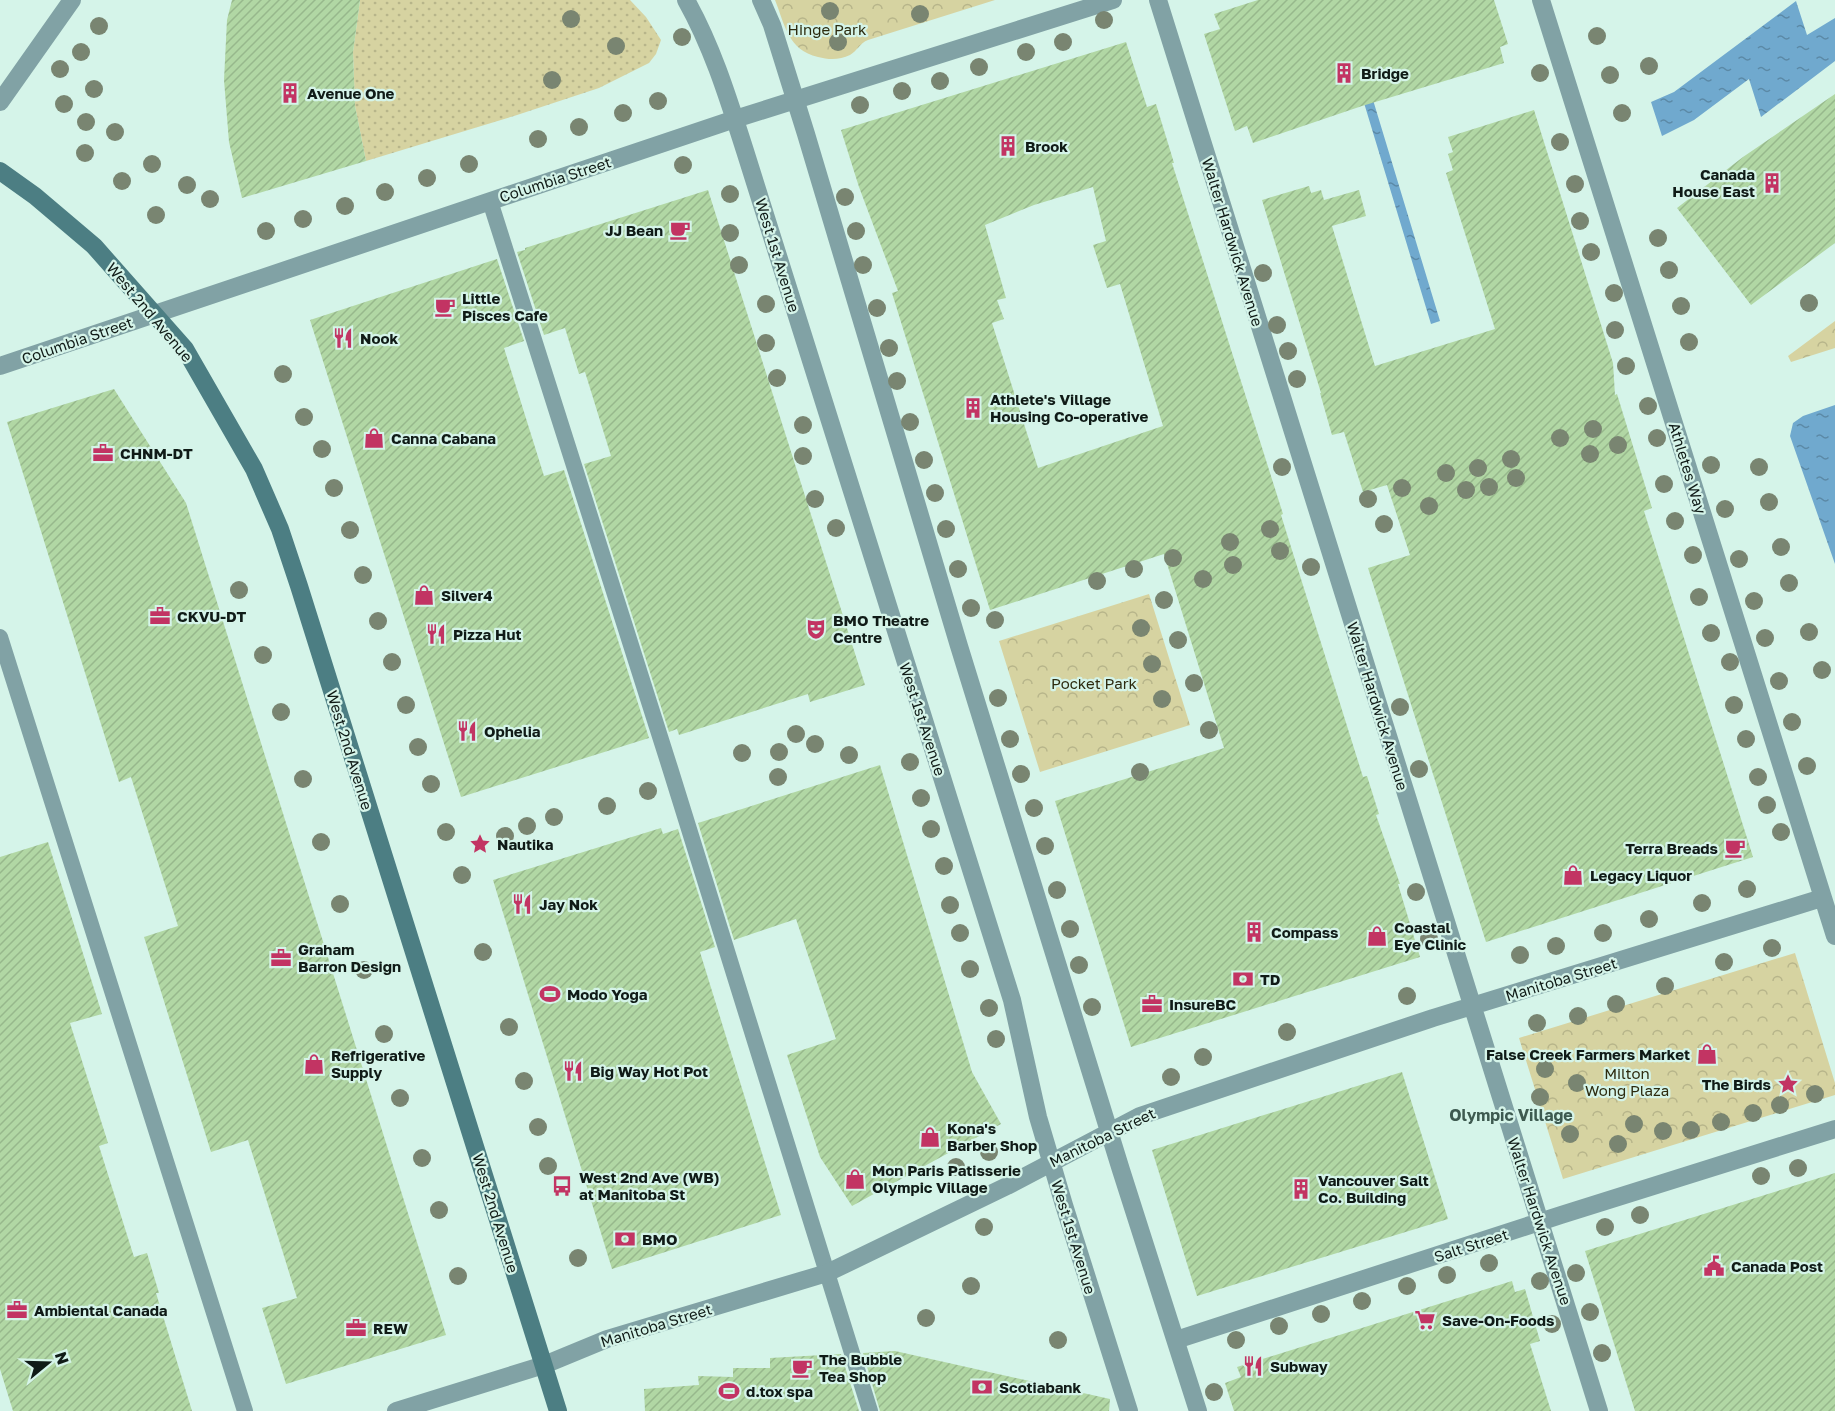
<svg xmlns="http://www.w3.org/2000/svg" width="1835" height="1411" viewBox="0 0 1835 1411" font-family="'Golos Text',sans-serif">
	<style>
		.grass { fill: url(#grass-dots) }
		.park { fill: url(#park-crowns) }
		.water { fill: url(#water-ripples) }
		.building { fill: url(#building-hatch); fill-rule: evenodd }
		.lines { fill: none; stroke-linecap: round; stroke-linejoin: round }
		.lane { stroke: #81a2a5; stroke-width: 16 }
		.street { stroke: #81a2a5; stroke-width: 18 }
		.secondary { stroke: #4c7e83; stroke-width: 18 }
		.tree { fill: #798571 }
		.labels { text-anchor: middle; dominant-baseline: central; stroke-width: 4.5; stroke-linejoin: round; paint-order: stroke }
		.park-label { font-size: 15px; fill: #2d2b0f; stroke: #d5f4e9 }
		.poi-label { font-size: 15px; font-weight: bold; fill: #101b17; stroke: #d5f4e9; text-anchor: start }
		.street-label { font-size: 15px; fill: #101b17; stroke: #d5f4e9 }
		.neighbourhood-label { font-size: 16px; font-weight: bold; fill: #3e5a50; stroke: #d5f4e9 }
	</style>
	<defs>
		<pattern id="grass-dots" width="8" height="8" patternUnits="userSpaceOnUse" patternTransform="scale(1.5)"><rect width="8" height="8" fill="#d6d3a1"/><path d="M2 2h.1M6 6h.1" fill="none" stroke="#b7b58a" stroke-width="1.8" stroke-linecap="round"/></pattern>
		<pattern id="park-crowns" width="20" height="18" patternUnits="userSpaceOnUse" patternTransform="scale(1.5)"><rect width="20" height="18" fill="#d6d3a1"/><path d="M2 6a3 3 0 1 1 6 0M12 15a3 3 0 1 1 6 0" fill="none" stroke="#b7b58a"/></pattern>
		<pattern id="water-ripples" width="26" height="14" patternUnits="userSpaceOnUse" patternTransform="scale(1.5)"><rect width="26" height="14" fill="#70a9ce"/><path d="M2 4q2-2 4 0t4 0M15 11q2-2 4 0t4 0" fill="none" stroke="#5b89a6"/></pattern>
		<pattern id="building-hatch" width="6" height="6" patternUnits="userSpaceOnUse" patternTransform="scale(1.5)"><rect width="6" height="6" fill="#b1d7a4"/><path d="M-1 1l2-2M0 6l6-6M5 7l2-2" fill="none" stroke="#97b88c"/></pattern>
	</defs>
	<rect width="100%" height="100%" fill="#d5f4e9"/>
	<!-- grass -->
	<path class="grass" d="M 360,0 L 630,0 L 646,17 L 661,40 L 656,54 L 649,63 L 599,88 L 514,116 L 366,161 L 355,106 L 353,52 Z"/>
	<!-- park -->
	<path class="park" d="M 775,0 L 995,0 L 868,40 C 860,43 857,51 850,55 C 840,60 829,60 818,57 C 788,50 785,25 775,0 Z
		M 1835,321 L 1835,348 L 1791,362 L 1788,356 Z
		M 1149,594 L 1190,725 L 1040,772 L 999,641 Z
		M 1795,953 L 1835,1083 L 1835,1095 L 1563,1179 L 1519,1038 Z"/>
	<!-- water -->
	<path class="water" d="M 1796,1 L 1807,35 L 1835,18 L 1835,61 L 1761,117 L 1749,79 L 1694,120 L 1662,136 L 1651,102 L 1674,92 Z
		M 1370,90 L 1440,321 L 1431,324 L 1361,93 Z
		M 1835,405 L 1835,564 L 1790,436 L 1793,423 L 1803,416 Z"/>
	<!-- building -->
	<path class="building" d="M 232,0 L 360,0 L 353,52 L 355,106 L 366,161 L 242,198 L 229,142 L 224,80 L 227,20 Z
		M 1258,0 L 1494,0 L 1508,44 L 1500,47 L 1504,63 L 1362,106 L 1253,143 L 1247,126 L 1235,131 L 1204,34 L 1220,29 L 1214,14 Z
		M 1126,42 L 1147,107 L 1156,104 L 1174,163 L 1172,163 L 1283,514 L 1281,515 L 1363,777 L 1367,776 L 1379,814 L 1376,815 L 1400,884 L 1398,884 L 1420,957 L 1131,1047 L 1055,801 L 1224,748 L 1164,554 L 990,610 L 892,293 L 898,291 L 859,187 L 841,130 ZM 1093,187 L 1106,241 L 1093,245 L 1107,288 L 1120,284 L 1163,426 L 1038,468 L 992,323 L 1004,319 L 997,300 L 1006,298 L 985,225 L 1034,205 Z
		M 1835,94 L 1835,243 L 1751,305 L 1677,208 L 1743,157 Z
		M 1534,110 L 1613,363 L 1615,395 L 1617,394 L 1652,508 L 1644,511 L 1753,857 L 1486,942 L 1368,568 L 1410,555 L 1387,485 L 1363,492 L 1344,432 L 1332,435 L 1320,393 L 1321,393 L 1262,200 L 1309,186 L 1311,193 L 1321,190 L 1324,200 L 1359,190 L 1366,216 L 1332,226 L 1375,366 L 1495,329 L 1446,173 L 1453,170 L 1448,154 L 1453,152 L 1448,137 Z
		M 708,190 L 865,685 L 810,702 L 808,694 L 679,735 L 677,729 L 669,732 L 584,464 L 611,456 L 585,372 L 579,374 L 565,328 L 544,335 L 517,252 L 525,250 L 525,248 Z
		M 497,259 L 524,341 L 504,348 L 544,476 L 564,470 L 649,738 L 461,797 L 310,320 Z
		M 114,389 L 186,503 L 446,1335 L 286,1384 L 262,1308 L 297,1298 L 248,1140 L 211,1152 L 144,937 L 178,926 L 131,777 L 119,782 L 7,422 Z
		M 880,765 L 972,1072 L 1001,1124 L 852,1206 L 820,1157 L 787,1055 L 836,1039 L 796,919 L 734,940 L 698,823 Z
		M 661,828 L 663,834 L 678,829 L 715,947 L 700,952 L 781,1215 L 612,1269 L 493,880 Z
		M 48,842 L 102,1014 L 70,1023 L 108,1143 L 99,1146 L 134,1257 L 147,1253 L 159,1293 L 156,1293 L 192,1411 L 13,1411 L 0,1369 L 0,857 Z
		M 1402,1072 L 1448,1219 L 1197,1296 L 1152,1150 Z
		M 1835,1173 L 1835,1411 L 1635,1411 L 1585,1251 Z
		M 1512,1281 L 1515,1292 L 1525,1289 L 1540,1341 L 1530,1344 L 1551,1411 L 1234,1411 L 1225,1383 L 1241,1377 L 1237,1367 Z
		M 895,1351 L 1110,1399 L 1109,1411 L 880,1411 L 863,1353 Z
		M 841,1354 L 859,1411 L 645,1411 L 644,1389 L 699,1385 L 698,1376 L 733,1377 L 733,1368 L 770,1368 L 770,1358 Z"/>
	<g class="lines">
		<!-- lane -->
		<path class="lane" d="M 490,201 L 670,768 L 870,1411
			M 0,637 L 245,1411"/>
		<!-- street -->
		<path class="street" d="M 686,0 C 713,48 729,101 746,154 L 1012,1000 L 1038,1117 L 1064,1205 L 1129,1411
			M 761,0 L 772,25 L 806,134 L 959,646 L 1121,1170 L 1198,1411
			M 1158,0 L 1599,1411
			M 1541,0 L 1835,936
			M 0,102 L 72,0
			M 0,366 L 735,119 L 1113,0
			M 1176,1340 L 1561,1215 L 1835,1129
			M 396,1411 L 544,1365 L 607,1339 L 827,1273 L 1007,1186 L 1140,1116 L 1433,1018 L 1822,898"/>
		<!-- secondary -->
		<path class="secondary" d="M 0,171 L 35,196 L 94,246 L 185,349 L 254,469 L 280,529 L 299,586 L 558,1411"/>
	</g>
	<!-- trees -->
	<g class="tree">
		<circle cx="830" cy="11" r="9"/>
		<circle cx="920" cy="14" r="9"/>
		<circle cx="571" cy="19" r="9"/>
		<circle cx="1104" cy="20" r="9"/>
		<circle cx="99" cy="26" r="9"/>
		<circle cx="1597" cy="36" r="9"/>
		<circle cx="682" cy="37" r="9"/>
		<circle cx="838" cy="42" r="9"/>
		<circle cx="1063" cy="42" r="9"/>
		<circle cx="616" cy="46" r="9"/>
		<circle cx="81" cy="52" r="9"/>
		<circle cx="1026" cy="52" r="9"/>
		<circle cx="1649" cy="66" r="9"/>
		<circle cx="979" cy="67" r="9"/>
		<circle cx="60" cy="69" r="9"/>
		<circle cx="1540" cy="73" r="9"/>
		<circle cx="1610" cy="75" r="9"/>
		<circle cx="552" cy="80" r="9"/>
		<circle cx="940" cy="81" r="9"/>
		<circle cx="94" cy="89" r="9"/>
		<circle cx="902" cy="91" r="9"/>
		<circle cx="658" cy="101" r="9"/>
		<circle cx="64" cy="104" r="9"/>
		<circle cx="860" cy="105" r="9"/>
		<circle cx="623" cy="113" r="9"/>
		<circle cx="1622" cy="113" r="9"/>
		<circle cx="86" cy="122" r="9"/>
		<circle cx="579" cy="127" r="9"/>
		<circle cx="115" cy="132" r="9"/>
		<circle cx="538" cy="139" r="9"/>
		<circle cx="1560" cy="142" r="9"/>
		<circle cx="85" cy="153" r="9"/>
		<circle cx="152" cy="164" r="9"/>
		<circle cx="469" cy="164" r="9"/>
		<circle cx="683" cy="165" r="9"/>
		<circle cx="427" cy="178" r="9"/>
		<circle cx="122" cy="181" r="9"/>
		<circle cx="1575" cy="184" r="9"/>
		<circle cx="187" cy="185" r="9"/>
		<circle cx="385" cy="192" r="9"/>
		<circle cx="730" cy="194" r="9"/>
		<circle cx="845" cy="197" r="9"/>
		<circle cx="210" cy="199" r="9"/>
		<circle cx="345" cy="206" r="9"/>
		<circle cx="156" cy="215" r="9"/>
		<circle cx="303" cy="219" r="9"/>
		<circle cx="1580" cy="221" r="9"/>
		<circle cx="266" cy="231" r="9"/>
		<circle cx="856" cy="231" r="9"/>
		<circle cx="730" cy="233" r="9"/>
		<circle cx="1658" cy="238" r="9"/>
		<circle cx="1591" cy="252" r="9"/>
		<circle cx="739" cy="265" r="9"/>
		<circle cx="863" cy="265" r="9"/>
		<circle cx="1669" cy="270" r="9"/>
		<circle cx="1263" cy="273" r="9"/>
		<circle cx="1614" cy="293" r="9"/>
		<circle cx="1809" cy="303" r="9"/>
		<circle cx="766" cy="304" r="9"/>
		<circle cx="1681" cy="306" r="9"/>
		<circle cx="877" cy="308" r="9"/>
		<circle cx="1277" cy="325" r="9"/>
		<circle cx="1615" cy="330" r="9"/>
		<circle cx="1689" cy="342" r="9"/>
		<circle cx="766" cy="343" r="9"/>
		<circle cx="889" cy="348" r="9"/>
		<circle cx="1288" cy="351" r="9"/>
		<circle cx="1626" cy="366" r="9"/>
		<circle cx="283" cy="374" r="9"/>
		<circle cx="777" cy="378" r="9"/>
		<circle cx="1297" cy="379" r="9"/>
		<circle cx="897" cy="381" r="9"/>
		<circle cx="1648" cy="406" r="9"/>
		<circle cx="304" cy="417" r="9"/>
		<circle cx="910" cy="422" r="9"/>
		<circle cx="803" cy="425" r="9"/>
		<circle cx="1593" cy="429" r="9"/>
		<circle cx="1560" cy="438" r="9"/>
		<circle cx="1657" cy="438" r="9"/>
		<circle cx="1618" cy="445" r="9"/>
		<circle cx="322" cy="449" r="9"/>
		<circle cx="1590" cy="454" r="9"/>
		<circle cx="803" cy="456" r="9"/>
		<circle cx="1511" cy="459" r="9"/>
		<circle cx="924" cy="460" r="9"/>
		<circle cx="1711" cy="465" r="9"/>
		<circle cx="1282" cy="467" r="9"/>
		<circle cx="1759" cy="467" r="9"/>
		<circle cx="1478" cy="468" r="9"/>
		<circle cx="1446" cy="473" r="9"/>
		<circle cx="1516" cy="478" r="9"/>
		<circle cx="1664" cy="484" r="9"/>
		<circle cx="1489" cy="487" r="9"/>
		<circle cx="334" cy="488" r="9"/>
		<circle cx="1402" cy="488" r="9"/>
		<circle cx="1466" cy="490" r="9"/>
		<circle cx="935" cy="493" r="9"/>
		<circle cx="815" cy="499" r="9"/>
		<circle cx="1368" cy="499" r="9"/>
		<circle cx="1769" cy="502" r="9"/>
		<circle cx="1429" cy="506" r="9"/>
		<circle cx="1725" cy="509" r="9"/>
		<circle cx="1675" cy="521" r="9"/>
		<circle cx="1384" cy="524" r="9"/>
		<circle cx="836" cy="528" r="9"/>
		<circle cx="946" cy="529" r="9"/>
		<circle cx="1270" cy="529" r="9"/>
		<circle cx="350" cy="530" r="9"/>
		<circle cx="1230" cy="542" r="9"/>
		<circle cx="1781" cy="547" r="9"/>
		<circle cx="1280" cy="551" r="9"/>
		<circle cx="1693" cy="555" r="9"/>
		<circle cx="1173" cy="558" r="9"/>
		<circle cx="1739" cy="559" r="9"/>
		<circle cx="1233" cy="565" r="9"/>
		<circle cx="1311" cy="567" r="9"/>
		<circle cx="958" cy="569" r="9"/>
		<circle cx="1134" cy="569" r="9"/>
		<circle cx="363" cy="575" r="9"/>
		<circle cx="1203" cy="579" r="9"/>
		<circle cx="1097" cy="581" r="9"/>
		<circle cx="1789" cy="583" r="9"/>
		<circle cx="239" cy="590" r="9"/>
		<circle cx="1699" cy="597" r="9"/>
		<circle cx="1164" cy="600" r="9"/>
		<circle cx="1754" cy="601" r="9"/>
		<circle cx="971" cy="608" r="9"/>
		<circle cx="995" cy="620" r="9"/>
		<circle cx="378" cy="621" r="9"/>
		<circle cx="1141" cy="628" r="9"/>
		<circle cx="1809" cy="632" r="9"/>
		<circle cx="1711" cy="633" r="9"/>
		<circle cx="1765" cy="638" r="9"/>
		<circle cx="1178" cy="640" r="9"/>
		<circle cx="263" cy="655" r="9"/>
		<circle cx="392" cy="662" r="9"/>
		<circle cx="1730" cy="662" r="9"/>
		<circle cx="1152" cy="664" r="9"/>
		<circle cx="1822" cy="670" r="9"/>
		<circle cx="1779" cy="681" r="9"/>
		<circle cx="1194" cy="683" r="9"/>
		<circle cx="998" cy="698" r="9"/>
		<circle cx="1162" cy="699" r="9"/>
		<circle cx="406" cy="705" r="9"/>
		<circle cx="1734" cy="705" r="9"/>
		<circle cx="1400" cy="707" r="9"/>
		<circle cx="281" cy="712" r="9"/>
		<circle cx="1792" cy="722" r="9"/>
		<circle cx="1209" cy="730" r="9"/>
		<circle cx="796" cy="734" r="9"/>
		<circle cx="1010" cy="739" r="9"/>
		<circle cx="1746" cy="739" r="9"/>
		<circle cx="815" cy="744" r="9"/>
		<circle cx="418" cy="747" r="9"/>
		<circle cx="779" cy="752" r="9"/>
		<circle cx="742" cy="753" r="9"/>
		<circle cx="849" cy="755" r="9"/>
		<circle cx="910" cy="762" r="9"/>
		<circle cx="1807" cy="766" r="9"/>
		<circle cx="1419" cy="769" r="9"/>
		<circle cx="1140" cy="772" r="9"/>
		<circle cx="1021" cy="774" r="9"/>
		<circle cx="778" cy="777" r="9"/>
		<circle cx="1758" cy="777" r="9"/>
		<circle cx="303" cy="779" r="9"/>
		<circle cx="431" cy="784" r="9"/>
		<circle cx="648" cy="791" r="9"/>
		<circle cx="921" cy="798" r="9"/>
		<circle cx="1767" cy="805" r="9"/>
		<circle cx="607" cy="806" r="9"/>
		<circle cx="1034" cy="808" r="9"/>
		<circle cx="554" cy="817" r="9"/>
		<circle cx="527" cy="826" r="9"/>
		<circle cx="931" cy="829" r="9"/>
		<circle cx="446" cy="832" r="9"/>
		<circle cx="1781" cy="832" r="9"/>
		<circle cx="505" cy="836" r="9"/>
		<circle cx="321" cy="842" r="9"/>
		<circle cx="1045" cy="846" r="9"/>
		<circle cx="944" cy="866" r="9"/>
		<circle cx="462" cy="875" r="9"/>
		<circle cx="1747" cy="889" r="9"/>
		<circle cx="1057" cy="890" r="9"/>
		<circle cx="1416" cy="892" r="9"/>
		<circle cx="1702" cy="903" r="9"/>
		<circle cx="340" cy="904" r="9"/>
		<circle cx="950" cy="905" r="9"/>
		<circle cx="1649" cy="919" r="9"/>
		<circle cx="1070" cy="929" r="9"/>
		<circle cx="960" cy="933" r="9"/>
		<circle cx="1603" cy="933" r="9"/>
		<circle cx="1429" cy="939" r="9"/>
		<circle cx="1556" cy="946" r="9"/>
		<circle cx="1772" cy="948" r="9"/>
		<circle cx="483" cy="952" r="9"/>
		<circle cx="1520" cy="955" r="9"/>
		<circle cx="1724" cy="962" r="9"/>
		<circle cx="1079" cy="965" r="9"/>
		<circle cx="970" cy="969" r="9"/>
		<circle cx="364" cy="970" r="9"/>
		<circle cx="1665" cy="986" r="9"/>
		<circle cx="1407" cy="996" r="9"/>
		<circle cx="1616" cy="1004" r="9"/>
		<circle cx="1092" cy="1007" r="9"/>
		<circle cx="989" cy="1008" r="9"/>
		<circle cx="1578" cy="1016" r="9"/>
		<circle cx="1537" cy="1023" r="9"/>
		<circle cx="509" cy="1027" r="9"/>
		<circle cx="1287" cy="1032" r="9"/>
		<circle cx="384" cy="1034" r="9"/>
		<circle cx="996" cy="1039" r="9"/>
		<circle cx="1203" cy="1057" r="9"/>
		<circle cx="1545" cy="1069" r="9"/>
		<circle cx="1171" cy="1077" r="9"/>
		<circle cx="524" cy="1081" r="9"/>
		<circle cx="1577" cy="1083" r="9"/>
		<circle cx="1815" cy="1094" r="9"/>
		<circle cx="1540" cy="1097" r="9"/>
		<circle cx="400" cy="1098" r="9"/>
		<circle cx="1780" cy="1105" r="9"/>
		<circle cx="1753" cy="1113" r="9"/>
		<circle cx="1721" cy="1122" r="9"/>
		<circle cx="1634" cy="1124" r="9"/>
		<circle cx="538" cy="1127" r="9"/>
		<circle cx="1691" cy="1130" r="9"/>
		<circle cx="1663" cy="1131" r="9"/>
		<circle cx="1570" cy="1134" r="9"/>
		<circle cx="1618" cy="1144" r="9"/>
		<circle cx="989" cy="1152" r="9"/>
		<circle cx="422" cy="1158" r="9"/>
		<circle cx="548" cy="1166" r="9"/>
		<circle cx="956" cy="1167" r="9"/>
		<circle cx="1798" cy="1168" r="9"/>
		<circle cx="1761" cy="1176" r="9"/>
		<circle cx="439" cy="1210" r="9"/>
		<circle cx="1640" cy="1215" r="9"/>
		<circle cx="984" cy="1227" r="9"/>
		<circle cx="1605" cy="1227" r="9"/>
		<circle cx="578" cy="1258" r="9"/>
		<circle cx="1489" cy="1263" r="9"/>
		<circle cx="1576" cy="1273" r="9"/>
		<circle cx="1447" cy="1275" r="9"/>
		<circle cx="458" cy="1276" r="9"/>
		<circle cx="1540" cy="1281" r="9"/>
		<circle cx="971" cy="1286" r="9"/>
		<circle cx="1407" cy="1286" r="9"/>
		<circle cx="1362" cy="1301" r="9"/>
		<circle cx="1590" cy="1312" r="9"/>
		<circle cx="1321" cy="1314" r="9"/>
		<circle cx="926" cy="1318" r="9"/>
		<circle cx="1552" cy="1324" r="9"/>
		<circle cx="1279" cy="1326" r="9"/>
		<circle cx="1058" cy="1340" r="9"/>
		<circle cx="1236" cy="1340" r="9"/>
		<circle cx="1602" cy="1353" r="9"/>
		<circle cx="1214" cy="1392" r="9"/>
	</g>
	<!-- icons -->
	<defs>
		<g id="building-bare" transform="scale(1.62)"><path d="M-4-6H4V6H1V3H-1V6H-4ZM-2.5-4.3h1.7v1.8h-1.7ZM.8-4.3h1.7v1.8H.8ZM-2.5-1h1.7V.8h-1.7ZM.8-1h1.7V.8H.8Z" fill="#c23463" stroke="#d5f4e9" stroke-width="2.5" paint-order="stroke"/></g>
		<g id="cafe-bare" transform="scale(1.62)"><path d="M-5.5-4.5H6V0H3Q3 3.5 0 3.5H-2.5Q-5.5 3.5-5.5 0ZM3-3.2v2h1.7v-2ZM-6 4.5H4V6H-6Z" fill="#c23463" stroke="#d5f4e9" stroke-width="2.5" paint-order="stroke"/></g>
		<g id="restaurant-bare" transform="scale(1.62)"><path d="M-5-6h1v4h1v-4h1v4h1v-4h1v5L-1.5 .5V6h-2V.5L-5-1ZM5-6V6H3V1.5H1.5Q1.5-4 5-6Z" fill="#c23463" stroke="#d5f4e9" stroke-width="2.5" paint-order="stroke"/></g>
		<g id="shop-bare" transform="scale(1.62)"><path d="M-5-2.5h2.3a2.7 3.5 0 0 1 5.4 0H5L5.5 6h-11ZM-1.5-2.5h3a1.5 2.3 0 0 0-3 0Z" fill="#c23463" stroke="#d5f4e9" stroke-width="2.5" paint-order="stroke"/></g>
		<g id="office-bare" transform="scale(1.62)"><path d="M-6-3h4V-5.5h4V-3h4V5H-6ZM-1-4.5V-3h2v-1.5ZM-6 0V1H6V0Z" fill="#c23463" stroke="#d5f4e9" stroke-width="2.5" paint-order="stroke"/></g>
		<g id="theatre-bare" transform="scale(1.62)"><path d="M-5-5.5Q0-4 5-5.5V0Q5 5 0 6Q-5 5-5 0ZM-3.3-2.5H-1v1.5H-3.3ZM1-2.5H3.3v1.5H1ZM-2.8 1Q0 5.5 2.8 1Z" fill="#c23463" stroke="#d5f4e9" stroke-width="2.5" paint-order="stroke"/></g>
		<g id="sight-bare" transform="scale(1.62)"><path d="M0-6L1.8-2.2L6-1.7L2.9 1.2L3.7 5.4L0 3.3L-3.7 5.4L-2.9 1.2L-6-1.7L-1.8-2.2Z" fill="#c23463" stroke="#d5f4e9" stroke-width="2.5" paint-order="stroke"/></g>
		<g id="bank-bare" transform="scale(1.62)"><path d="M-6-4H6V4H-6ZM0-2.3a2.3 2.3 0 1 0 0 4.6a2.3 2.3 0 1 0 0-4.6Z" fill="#c23463" stroke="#d5f4e9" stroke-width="2.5" paint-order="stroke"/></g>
		<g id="stadium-bare" transform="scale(1.62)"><path d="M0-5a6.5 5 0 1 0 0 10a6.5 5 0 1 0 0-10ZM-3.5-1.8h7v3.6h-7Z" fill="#c23463" stroke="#d5f4e9" stroke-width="2.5" paint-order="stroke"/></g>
		<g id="bus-bare" transform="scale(1.62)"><path d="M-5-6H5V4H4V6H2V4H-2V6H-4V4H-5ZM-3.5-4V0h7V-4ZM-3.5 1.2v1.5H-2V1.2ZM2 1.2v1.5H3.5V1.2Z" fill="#c23463" stroke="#d5f4e9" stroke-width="2.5" paint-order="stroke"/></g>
		<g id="civic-bare" transform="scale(1.62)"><path d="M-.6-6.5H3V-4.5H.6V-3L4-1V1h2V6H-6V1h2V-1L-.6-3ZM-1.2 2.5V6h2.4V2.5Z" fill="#c23463" stroke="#d5f4e9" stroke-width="2.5" paint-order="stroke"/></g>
		<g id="supermarket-bare" transform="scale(1.62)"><path d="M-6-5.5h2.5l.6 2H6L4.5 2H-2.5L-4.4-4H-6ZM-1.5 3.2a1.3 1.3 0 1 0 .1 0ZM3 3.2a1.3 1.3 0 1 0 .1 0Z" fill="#c23463" stroke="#d5f4e9" stroke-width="2.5" paint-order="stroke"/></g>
	</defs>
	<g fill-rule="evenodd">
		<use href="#building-bare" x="1344" y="73"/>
		<use href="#building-bare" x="290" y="93"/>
		<use href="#building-bare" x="1008" y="146"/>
		<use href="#building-bare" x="1772" y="183"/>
		<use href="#cafe-bare" x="680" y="230"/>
		<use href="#cafe-bare" x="445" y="307"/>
		<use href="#restaurant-bare" x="343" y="338"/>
		<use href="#building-bare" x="973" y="408"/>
		<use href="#shop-bare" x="374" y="438"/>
		<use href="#office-bare" x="103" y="453"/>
		<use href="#shop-bare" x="424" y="595"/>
		<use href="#office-bare" x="160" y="616"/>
		<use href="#theatre-bare" x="816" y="629"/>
		<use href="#restaurant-bare" x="436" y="634"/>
		<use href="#restaurant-bare" x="467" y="731"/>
		<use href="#sight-bare" x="480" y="844"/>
		<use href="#cafe-bare" x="1735" y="848"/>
		<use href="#shop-bare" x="1573" y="875"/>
		<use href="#restaurant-bare" x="522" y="904"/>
		<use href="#building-bare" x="1254" y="932"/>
		<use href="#shop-bare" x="1377" y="936"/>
		<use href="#office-bare" x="281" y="958"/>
		<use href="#bank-bare" x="1243" y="979"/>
		<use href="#stadium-bare" x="550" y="994"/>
		<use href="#office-bare" x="1152" y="1004"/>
		<use href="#shop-bare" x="1707" y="1054"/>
		<use href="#shop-bare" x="314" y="1064"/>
		<use href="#restaurant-bare" x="573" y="1071"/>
		<use href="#sight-bare" x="1788" y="1084"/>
		<use href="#shop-bare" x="930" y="1137"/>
		<use href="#shop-bare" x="855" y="1179"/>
		<use href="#bus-bare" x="562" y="1186"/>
		<use href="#building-bare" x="1301" y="1189"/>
		<use href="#bank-bare" x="625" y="1239"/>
		<use href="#civic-bare" x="1714" y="1266"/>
		<use href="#office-bare" x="17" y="1310"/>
		<use href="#supermarket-bare" x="1425" y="1320"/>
		<use href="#office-bare" x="356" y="1328"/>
		<use href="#restaurant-bare" x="1253" y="1366"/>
		<use href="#cafe-bare" x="802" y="1368"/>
		<use href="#bank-bare" x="982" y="1387"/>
		<use href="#stadium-bare" x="729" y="1391"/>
	</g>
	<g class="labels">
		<!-- park labels -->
		<g class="park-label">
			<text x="827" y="29">Hinge Park</text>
			<text x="1094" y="683">Pocket Park</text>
			<text x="1627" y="1073">Milton<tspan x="1627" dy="17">Wong Plaza</tspan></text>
		</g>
		<!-- poi labels -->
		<g class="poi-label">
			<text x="1361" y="73">Bridge</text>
			<text x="307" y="93">Avenue One</text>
			<text x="1025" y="146">Brook</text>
			<text x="1755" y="174" text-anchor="end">Canada<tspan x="1755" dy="17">House East</tspan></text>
			<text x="663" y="230" text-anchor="end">JJ Bean</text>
			<text x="462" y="298">Little<tspan x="462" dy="17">Pisces Cafe</tspan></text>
			<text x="360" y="338">Nook</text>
			<text x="990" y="399">Athlete's Village<tspan x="990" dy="17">Housing Co-operative</tspan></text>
			<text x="391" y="438">Canna Cabana</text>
			<text x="120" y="453">CHNM-DT</text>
			<text x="441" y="595">Silver4</text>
			<text x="177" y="616">CKVU-DT</text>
			<text x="833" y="620">BMO Theatre<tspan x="833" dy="17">Centre</tspan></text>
			<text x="453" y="634">Pizza Hut</text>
			<text x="484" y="731">Ophelia</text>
			<text x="497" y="844">Nautika</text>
			<text x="1718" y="848" text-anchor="end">Terra Breads</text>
			<text x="1590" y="875">Legacy Liquor</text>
			<text x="539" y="904">Jay Nok</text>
			<text x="1394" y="927">Coastal<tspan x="1394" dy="17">Eye Clinic</tspan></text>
			<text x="1271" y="932">Compass</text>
			<text x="298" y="949">Graham<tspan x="298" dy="17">Barron Design</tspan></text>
			<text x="1260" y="979">TD</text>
			<text x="567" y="994">Modo Yoga</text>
			<text x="1169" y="1004">InsureBC</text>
			<text x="1690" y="1054" text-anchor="end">False Creek Farmers Market</text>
			<text x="331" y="1055">Refrigerative<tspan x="331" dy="17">Supply</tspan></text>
			<text x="590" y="1071">Big Way Hot Pot</text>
			<text x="1771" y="1084" text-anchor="end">The Birds</text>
			<text x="947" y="1128">Kona's<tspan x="947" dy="17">Barber Shop</tspan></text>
			<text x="872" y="1170">Mon Paris Patisserie<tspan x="872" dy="17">Olympic Village</tspan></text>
			<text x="579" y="1177">West 2nd Ave (WB)<tspan x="579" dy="17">at Manitoba St</tspan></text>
			<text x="1318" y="1180">Vancouver Salt<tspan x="1318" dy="17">Co. Building</tspan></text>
			<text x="642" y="1239">BMO</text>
			<text x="1731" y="1266">Canada Post</text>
			<text x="34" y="1310">Ambiental Canada</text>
			<text x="1442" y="1320">Save-On-Foods</text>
			<text x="373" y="1328">REW</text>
			<text x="819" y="1359">The Bubble<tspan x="819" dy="17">Tea Shop</tspan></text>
			<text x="1270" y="1366">Subway</text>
			<text x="999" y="1387">Scotiabank</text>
			<text x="746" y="1391">d.tox spa</text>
		</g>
		<!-- street labels -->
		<g class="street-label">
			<text transform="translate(555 179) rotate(-18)">Columbia Street</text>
			<text transform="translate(1233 242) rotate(73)">Walter Hardwick Avenue</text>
			<text transform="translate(778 255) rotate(73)">West 1st Avenue</text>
			<text transform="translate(150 312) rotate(50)">West 2nd Avenue</text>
			<text transform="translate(77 340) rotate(-19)">Columbia Street</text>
			<text transform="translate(1688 468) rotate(73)">Athletes Way</text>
			<text transform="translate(1378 706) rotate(73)">Walter Hardwick Avenue</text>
			<text transform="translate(923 719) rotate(72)">West 1st Avenue</text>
			<text transform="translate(350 750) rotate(73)">West 2nd Avenue</text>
			<text transform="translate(1561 979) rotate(-17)">Manitoba Street</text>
			<text transform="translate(1102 1137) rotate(-26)">Manitoba Street</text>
			<text transform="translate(496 1213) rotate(73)">West 2nd Avenue</text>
			<text transform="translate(1540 1221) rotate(72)">Walter Hardwick Avenue</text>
			<text transform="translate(1074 1237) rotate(73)">West 1st Avenue</text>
			<text transform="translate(1471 1245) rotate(-18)">Salt Street</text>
			<text transform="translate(656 1325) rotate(-17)">Manitoba Street</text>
		</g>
		<!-- neighbourhood labels -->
		<g class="neighbourhood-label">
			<text x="1511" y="1115">Olympic Village</text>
		</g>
	</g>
	<!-- north arrow -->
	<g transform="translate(48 1363) rotate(71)" stroke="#d5f4e9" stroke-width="4.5" paint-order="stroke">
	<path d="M0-4.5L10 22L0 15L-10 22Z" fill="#101b17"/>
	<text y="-9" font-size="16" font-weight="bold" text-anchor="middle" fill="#101b17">N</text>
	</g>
</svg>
